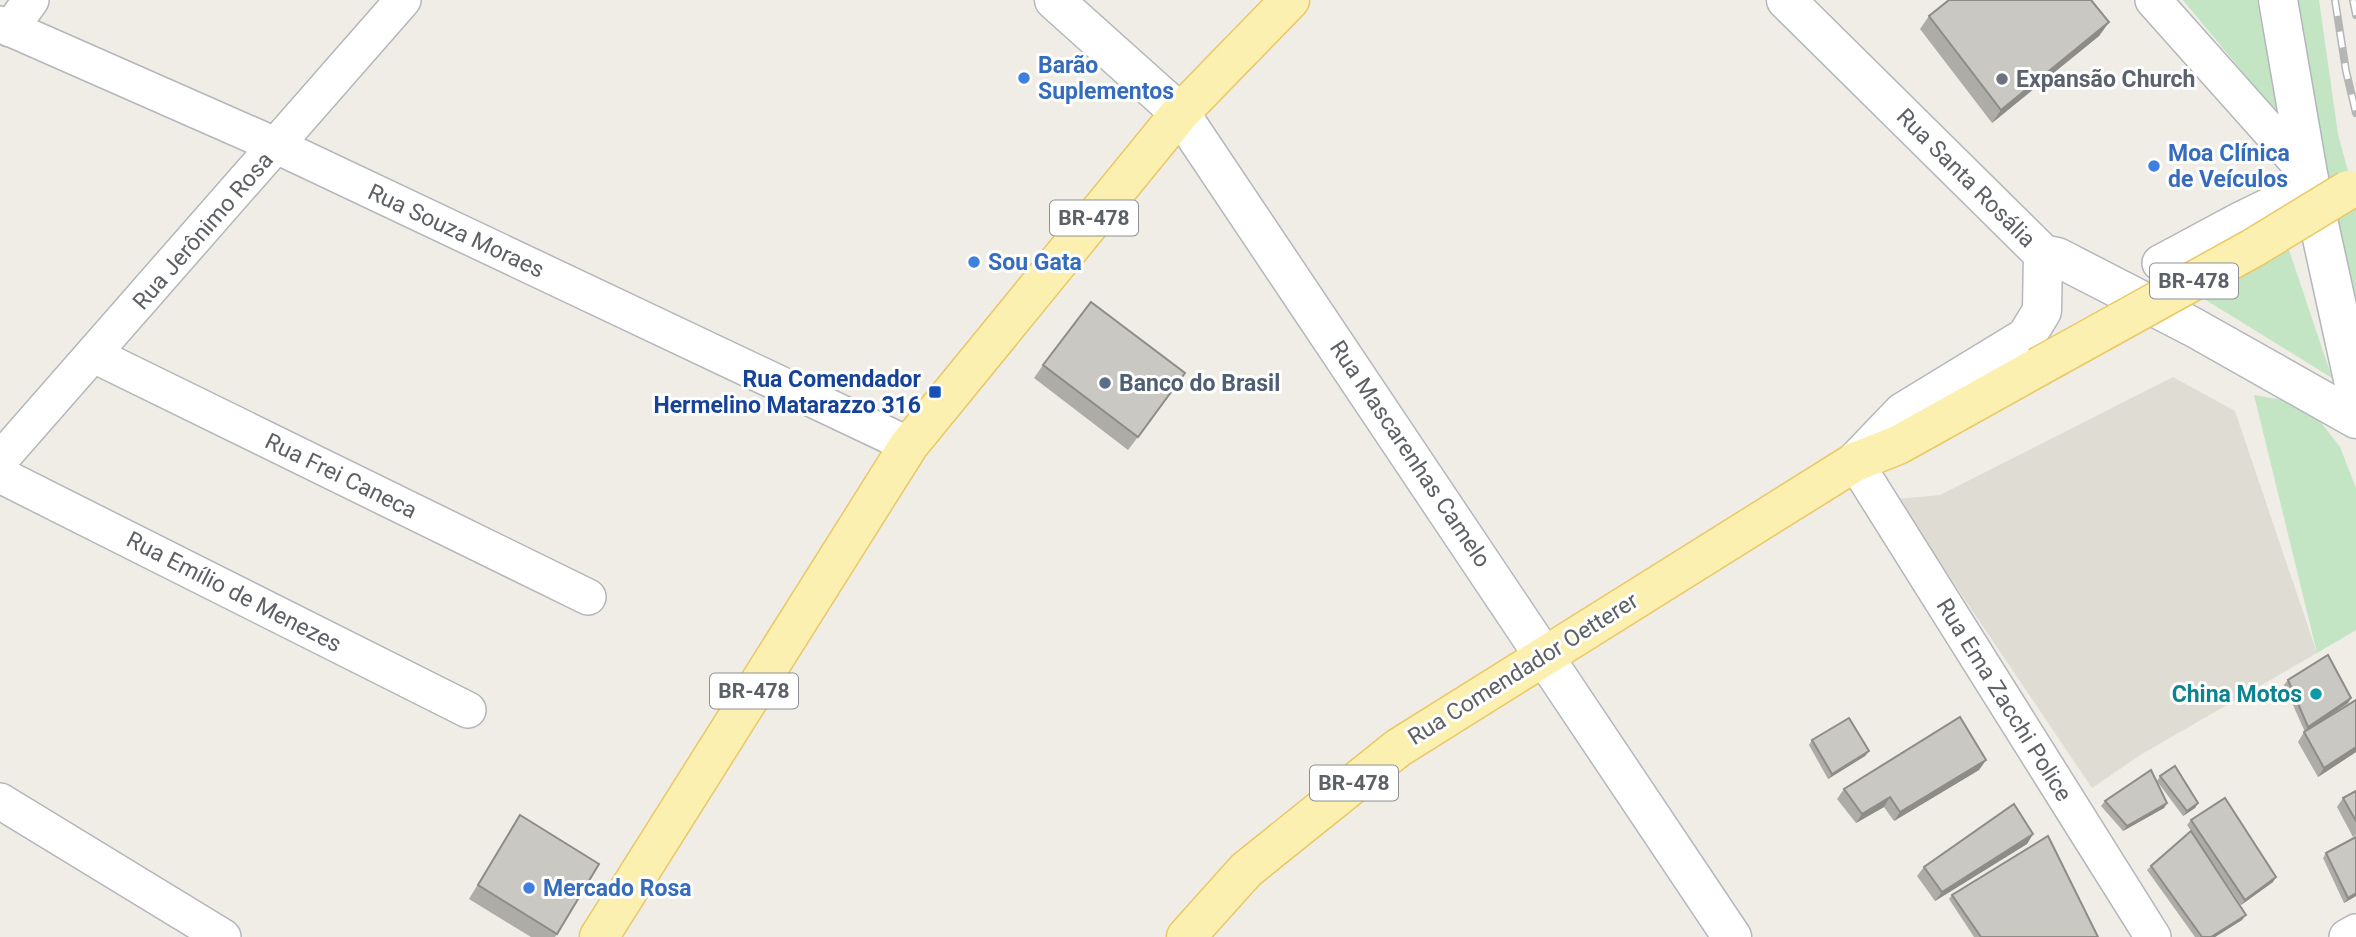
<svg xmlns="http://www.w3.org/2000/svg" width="2356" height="937" viewBox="0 0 2356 937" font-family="Roboto,sans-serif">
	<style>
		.education { fill: #dfdcd4 }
		.green { fill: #c4e5c4 }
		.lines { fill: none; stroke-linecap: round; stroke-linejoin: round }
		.minor-casing { stroke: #b3b6ba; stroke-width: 38 }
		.tertiary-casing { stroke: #b3b6ba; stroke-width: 41 }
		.secondary-casing { stroke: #b4b8bc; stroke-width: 41 }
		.primary-casing { stroke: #ebc863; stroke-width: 41 }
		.minor { stroke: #fff; stroke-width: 35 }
		.tertiary { stroke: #fff; stroke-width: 38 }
		.secondary { stroke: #fff; stroke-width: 38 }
		.primary { stroke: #fbf0af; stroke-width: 38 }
		.rail-casing { stroke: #b4b5b5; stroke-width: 8 }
		.rail { stroke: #fff; stroke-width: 5; stroke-dasharray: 16; stroke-linecap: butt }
		.primary-bridge-casing { stroke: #ebc863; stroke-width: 41; stroke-linecap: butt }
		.primary-bridge { stroke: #fbf0af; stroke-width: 38 }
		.wall { fill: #aeaca7 }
		.shaded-wall { fill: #8d8c88 }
		.building { fill: #cac8c2; stroke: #8d8c88; stroke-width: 2 }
		.shop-dot { fill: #3f7fe0; stroke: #fff; stroke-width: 2.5 }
		.worship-dot { fill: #6b7280; stroke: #fff; stroke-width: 2.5 }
		.service-dot { fill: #5c6f8a; stroke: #fff; stroke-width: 2.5 }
		.transit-dot { fill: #1a4fb4; stroke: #fff; stroke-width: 2.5 }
		.culture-dot { fill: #0f9aa8; stroke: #fff; stroke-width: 2.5 }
		.labels { text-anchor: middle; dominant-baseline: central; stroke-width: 6; stroke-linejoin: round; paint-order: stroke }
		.shield { fill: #fff; stroke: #8e9093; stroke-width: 2 }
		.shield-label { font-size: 21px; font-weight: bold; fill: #5d6165 }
		.shop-label { font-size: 23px; font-weight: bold; fill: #366cbe; stroke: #fff; text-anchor: start }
		.worship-label { font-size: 23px; font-weight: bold; fill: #5b616d; stroke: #fff; text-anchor: start }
		.street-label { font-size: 23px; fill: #5d6165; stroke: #fff }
		.transit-label { font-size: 23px; font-weight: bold; fill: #164399; stroke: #fff; text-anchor: end }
		.service-label { font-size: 23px; font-weight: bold; fill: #4e5e75; stroke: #fff; text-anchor: start }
		.culture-label { font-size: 23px; font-weight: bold; fill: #0d838f; stroke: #fff; text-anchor: end }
	</style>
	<rect width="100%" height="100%" fill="#efede6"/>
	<!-- education -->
	<path class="education" d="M 2173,377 L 2235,411 L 2317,653 L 2142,754 L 2092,788 L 1897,499 L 1940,495 Z"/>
	<!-- green -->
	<path class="green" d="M 2183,0 L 2257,0 L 2279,116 Z
		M 2296,0 L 2319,0 L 2338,134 L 2356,201 L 2356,310 L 2340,262 Z
		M 2278,217 L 2332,378 L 2167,276 Z
		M 2254,395 L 2283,400 L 2316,416 L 2340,447 L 2356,488 L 2356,630 L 2317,653 Z"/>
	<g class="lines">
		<!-- minor casing -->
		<g class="minor-casing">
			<path id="minor" d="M 2153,0 L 2308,174
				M 0,24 L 277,146 L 909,445
				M 10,29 L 31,0
				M 2160,263 L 2242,219 L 2279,201 L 2314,199
				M 94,355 L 588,597
				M 0,460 L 403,0
				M 1855,462 L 2153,937
				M 0,475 L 468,710
				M 0,801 L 223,937
				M 2347,937 L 2356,932"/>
		</g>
		<!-- tertiary casing -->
		<g class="tertiary-casing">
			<path id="tertiary" d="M 2278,0 L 2308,174 L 2356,393"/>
		</g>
		<!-- secondary casing -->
		<g class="secondary-casing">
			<path id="secondary" d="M 1054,0 L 1180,113 L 1732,937
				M 1786,0 L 2043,254 L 2057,257 L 2193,327 L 2356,419
				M 1855,462 L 1903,412 L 2026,337 L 2042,311 L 2043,254"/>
		</g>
		<!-- primary casing -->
		<g class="primary-casing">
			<path id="primary" d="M 599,937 L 909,445 L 1180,113 L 1290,0
				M 1186,937 L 1246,870 L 1398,748 L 1855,462 L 1898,445 L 2038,367"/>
		</g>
		<!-- minor -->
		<use href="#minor" class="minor"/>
		<!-- tertiary -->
		<use href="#tertiary" class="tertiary"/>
		<!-- secondary -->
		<use href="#secondary" class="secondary"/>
		<!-- primary -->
		<use href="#primary" class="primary"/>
		<!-- rail casing -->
		<g class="rail-casing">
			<path id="rail" d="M 2335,0 L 2346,71 L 2356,113
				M 2353,0 L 2356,15"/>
		</g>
		<!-- rail -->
		<use href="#rail" class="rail"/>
		<!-- primary-bridge casing -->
		<g class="primary-bridge-casing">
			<path id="primary-bridge" d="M 2038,367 L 2253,248 L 2348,190"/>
		</g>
		<!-- primary-bridge -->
		<use href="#primary-bridge" class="primary-bridge"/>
	</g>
	<!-- wall -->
	<path class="wall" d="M 1929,16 L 2109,22 L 2099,36 L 1992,123 L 1920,29 Z
		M 1043,365 L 1176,387 L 1128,450 L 1034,378 Z
		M 2288,680 L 2351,698 L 2348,703 L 2305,732 L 2284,685 Z
		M 2356,700 L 2356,752 L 2318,777 L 2298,742 L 2304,732 Z
		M 1812,740 L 1869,751 L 1865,756 L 1828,779 L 1809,745 Z
		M 1986,760 L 1979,770 L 1894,821 L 1884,807 L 1856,823 L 1837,799 L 1844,789 Z
		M 2160,776 L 2198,803 L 2195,808 L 2183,816 L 2157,781 Z
		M 2356,791 L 2356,835 L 2353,837 L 2337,807 L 2343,798 Z
		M 2105,801 L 2167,803 L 2164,808 L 2123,831 L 2101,806 Z
		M 520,815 L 599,864 L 555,937 L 531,937 L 469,899 L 511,829 Z
		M 2191,820 L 2273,882 L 2241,905 L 2187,825 Z
		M 2033,834 L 2027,844 L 1935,901 L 1917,876 L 1924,867 Z
		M 2356,837 L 2356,896 L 2344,903 L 2323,858 L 2326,853 Z
		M 2151,866 L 2242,920 L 2215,937 L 2195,937 L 2147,870 Z
		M 1952,895 L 2098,937 L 1974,937 L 1949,899 Z"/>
	<!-- shaded-wall -->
	<path class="shaded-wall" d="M 2109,22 L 2099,36 L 1992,123 L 2001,110 Z
		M 2351,698 L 2348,703 L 2305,732 L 2308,727 Z
		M 2356,747 L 2356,752 L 2318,777 L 2324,768 Z
		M 1869,751 L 1865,756 L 1828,779 L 1832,774 Z
		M 1986,760 L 1979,770 L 1894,821 L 1900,812 Z
		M 1890,797 L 1884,807 L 1856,823 L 1862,814 Z
		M 2167,803 L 2164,808 L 2123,831 L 2127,826 Z
		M 2198,803 L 2195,808 L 2183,816 L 2187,811 Z
		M 2033,834 L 2027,844 L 1935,901 L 1942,892 Z
		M 2276,877 L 2273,882 L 2241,905 L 2245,900 Z
		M 2356,893 L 2356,896 L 2344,903 L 2348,898 Z
		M 2246,915 L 2242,920 L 2215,937 L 2211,937 Z"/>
	<!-- building -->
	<path class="building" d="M 1949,0 L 2091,0 L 2109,22 L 2001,110 L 1929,16 Z
		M 1091,302 L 1185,373 L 1138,437 L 1043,365 Z
		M 2328,655 L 2351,698 L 2308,727 L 2288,680 Z
		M 2356,700 L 2356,747 L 2324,768 L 2304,732 Z
		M 1960,717 L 1986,760 L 1900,812 L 1890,797 L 1862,814 L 1844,789 Z
		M 1849,718 L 1869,751 L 1832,774 L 1812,740 Z
		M 2175,766 L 2198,803 L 2187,811 L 2160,776 Z
		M 2151,770 L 2167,803 L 2127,826 L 2105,801 Z
		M 2356,791 L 2356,821 L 2343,798 Z
		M 2225,798 L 2276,877 L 2245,900 L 2191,820 Z
		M 2014,804 L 2033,834 L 1942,892 L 1924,867 Z
		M 520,815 L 599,864 L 557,934 L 478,885 Z
		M 2191,831 L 2246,915 L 2211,937 L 2202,937 L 2151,866 Z
		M 2048,836 L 2098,937 L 1981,937 L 1952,895 Z
		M 2356,837 L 2356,893 L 2348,898 L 2326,853 Z"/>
	<!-- markers -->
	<g class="shop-dot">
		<circle cx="1024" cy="78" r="7"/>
		<circle cx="2154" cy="166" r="7"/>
		<circle cx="974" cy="262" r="7"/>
		<circle cx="529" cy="888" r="7"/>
	</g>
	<circle class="worship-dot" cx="2002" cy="79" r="7"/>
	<circle class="service-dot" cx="1105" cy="383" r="7"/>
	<rect class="transit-dot" x="928" y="385" width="14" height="14" rx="3.5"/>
	<circle class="culture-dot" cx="2316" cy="694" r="7"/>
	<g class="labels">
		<!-- shield labels -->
		<g class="shield">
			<rect x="1050" y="200.5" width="88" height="35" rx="5"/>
			<rect x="2150" y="263.5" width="88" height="35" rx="5"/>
			<rect x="710" y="673.5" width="88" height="35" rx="5"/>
			<rect x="1310" y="765.5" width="88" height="35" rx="5"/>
		</g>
		<g class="shield-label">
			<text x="1094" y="218">BR-478</text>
			<text x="2194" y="281">BR-478</text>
			<text x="754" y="691">BR-478</text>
			<text x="1354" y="783">BR-478</text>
		</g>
		<!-- shop labels -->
		<g class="shop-label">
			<text x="1038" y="65">Barão<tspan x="1038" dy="26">Suplementos</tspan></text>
			<text x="2168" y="153">Moa Clínica<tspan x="2168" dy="26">de Veículos</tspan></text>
			<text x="988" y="262">Sou Gata</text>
			<text x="543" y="888">Mercado Rosa</text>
		</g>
		<!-- worship labels -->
		<g class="worship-label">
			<text x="2016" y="79">Expansão Church</text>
		</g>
		<!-- street labels -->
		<g class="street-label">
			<text transform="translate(1966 178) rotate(45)">Rua Santa Rosália</text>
			<text transform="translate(203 231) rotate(-49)">Rua Jerônimo Rosa</text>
			<text transform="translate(456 231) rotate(25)">Rua Souza Moraes</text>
			<text transform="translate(1410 454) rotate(56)">Rua Mascarenhas Camelo</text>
			<text transform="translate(341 476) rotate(26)">Rua Frei Caneca</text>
			<text transform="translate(234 592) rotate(27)">Rua Emílio de Menezes</text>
			<text transform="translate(1523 669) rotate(-32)">Rua Comendador Oetterer</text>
			<text transform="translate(2004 700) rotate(58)">Rua Ema Zacchi Police</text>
		</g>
		<!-- transit labels -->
		<g class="transit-label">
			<text x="921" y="379">Rua Comendador<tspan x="921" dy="26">Hermelino Matarazzo 316</tspan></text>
		</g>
		<!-- service labels -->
		<g class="service-label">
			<text x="1119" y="383">Banco do Brasil</text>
		</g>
		<!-- culture labels -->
		<g class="culture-label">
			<text x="2302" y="694">China Motos</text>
		</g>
	</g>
</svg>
